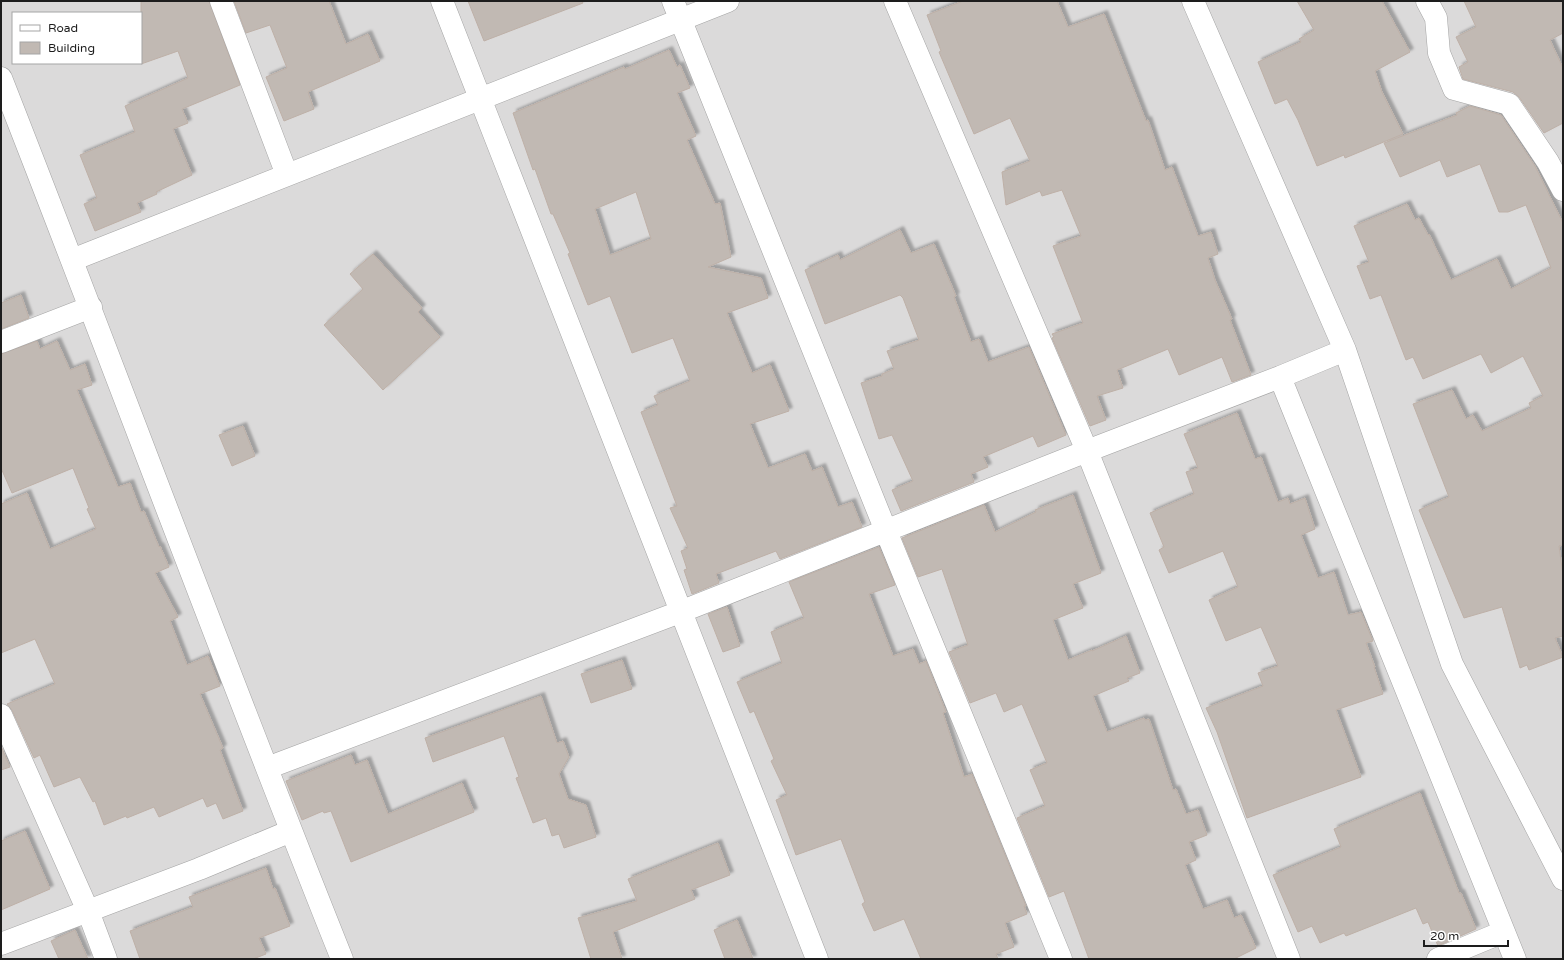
<svg xmlns="http://www.w3.org/2000/svg" width="1564" height="960" viewBox="0 0 1564 960" font-family="'Varela Round',sans-serif">
	<style>
		.residential { fill: #dbdada; fill-rule: evenodd }
		.building { fill: #c1b9b3; stroke: #beb0a7; fill-rule: evenodd; filter: url(#shadow) }
		.lines { fill: none; stroke-linecap: round; stroke-linejoin: round }
		.minor-casing { stroke: #a4a4a4; stroke-width: 23 }
		.minor { stroke: #fff; stroke-width: 22 }
	</style>
	<defs>
		<filter id="shadow"><feDropShadow dx="3.5" dy="-3.5" stdDeviation="1" flood-color="#0004"/></filter>
	</defs>
	<rect width="100%" height="100%" fill="#edeae3"/>
	<!-- residential -->
	<path class="residential" d="M 1,1 L 1563,1 L 1563,959 L 1,959 ZM 13,13 L 141,13 L 141,63 L 13,63 Z"/>
	<!-- building -->
	<path class="building" d="M 141,1 L 209,1 L 240,85 L 182,109 L 188,123 L 173,129 L 192,175 L 156,192 L 157,194 L 137,203 L 141,212 L 95,231 L 84,204 L 97,198 L 80,155 L 135,132 L 125,106 L 188,78 L 178,51 L 141,64 Z
		M 234,1 L 329,1 L 346,44 L 368,34 L 380,61 L 308,92 L 314,109 L 284,121 L 266,77 L 287,68 L 270,25 L 246,33 Z
		M 468,1 L 582,1 L 583,3 L 484,41 Z
		M 963,1 L 1057,1 L 1068,27 L 1104,14 L 1146,121 L 1148,120 L 1165,170 L 1172,167 L 1198,236 L 1211,232 L 1218,254 L 1208,258 L 1215,280 L 1232,319 L 1230,320 L 1251,375 L 1232,382 L 1222,357 L 1179,375 L 1168,349 L 1117,370 L 1123,388 L 1097,396 L 1106,420 L 1090,426 L 1052,338 L 1054,337 L 1052,334 L 1083,323 L 1053,246 L 1081,236 L 1062,190 L 1042,196 L 1040,191 L 1006,205 L 1002,172 L 1030,161 L 1010,118 L 974,134 L 939,52 L 941,51 L 927,15 Z
		M 1297,1 L 1382,1 L 1410,52 L 1375,71 L 1382,92 L 1403,134 L 1345,158 L 1344,155 L 1317,166 L 1298,120 L 1287,99 L 1275,104 L 1258,62 L 1301,42 L 1299,39 L 1314,30 Z
		M 1464,1 L 1563,1 L 1563,33 L 1550,40 L 1563,68 L 1563,123 L 1544,133 L 1519,97 L 1513,92 L 1463,79 L 1459,67 L 1468,62 L 1456,37 L 1476,27 Z
		M 669,50 L 677,67 L 680,65 L 690,88 L 677,93 L 696,136 L 687,140 L 715,204 L 720,203 L 731,257 L 708,267 L 761,278 L 768,298 L 727,313 L 752,373 L 770,365 L 789,411 L 750,424 L 768,468 L 805,454 L 812,471 L 822,467 L 838,507 L 852,502 L 862,527 L 780,559 L 776,551 L 716,574 L 719,583 L 692,594 L 684,570 L 687,569 L 681,551 L 688,548 L 670,508 L 677,506 L 641,412 L 658,405 L 654,396 L 690,381 L 673,338 L 632,353 L 610,296 L 588,305 L 568,254 L 570,253 L 553,214 L 551,214 L 535,169 L 533,170 L 513,113 L 624,67 L 625,69 ZM 636,192 L 651,239 L 610,255 L 595,209 Z
		M 1470,106 L 1501,115 L 1535,166 L 1563,223 L 1563,545 L 1559,546 L 1563,575 L 1563,636 L 1555,638 L 1563,657 L 1529,670 L 1527,665 L 1520,668 L 1502,607 L 1464,618 L 1419,510 L 1449,497 L 1413,404 L 1452,390 L 1466,419 L 1473,415 L 1482,431 L 1531,408 L 1529,403 L 1543,396 L 1523,356 L 1491,373 L 1481,354 L 1423,379 L 1413,357 L 1406,360 L 1381,295 L 1370,299 L 1357,266 L 1369,262 L 1354,226 L 1407,204 L 1415,220 L 1419,218 L 1428,235 L 1429,234 L 1451,280 L 1497,259 L 1511,289 L 1551,268 L 1526,205 L 1508,212 L 1499,212 L 1480,164 L 1447,177 L 1440,160 L 1400,177 L 1384,143 L 1457,115 L 1456,113 Z
		M 900,230 L 911,253 L 934,244 L 956,296 L 954,297 L 971,342 L 979,339 L 988,362 L 1029,347 L 1066,435 L 1038,447 L 1033,436 L 983,457 L 988,467 L 971,474 L 974,482 L 901,511 L 892,490 L 913,481 L 892,435 L 879,439 L 861,383 L 882,376 L 882,374 L 894,369 L 887,351 L 919,340 L 903,298 L 900,295 L 825,324 L 805,270 L 838,255 L 840,260 Z
		M 373,254 L 422,308 L 418,312 L 440,337 L 383,390 L 324,325 L 363,289 L 350,274 Z
		M 21,295 L 29,318 L 1,329 L 1,303 Z
		M 37,341 L 40,349 L 57,341 L 70,370 L 85,364 L 92,385 L 77,390 L 118,487 L 130,483 L 141,512 L 144,511 L 159,547 L 160,546 L 169,567 L 155,573 L 178,617 L 170,621 L 187,665 L 208,656 L 220,686 L 200,694 L 223,748 L 220,750 L 243,811 L 223,819 L 216,803 L 207,807 L 203,798 L 159,817 L 154,807 L 127,818 L 126,816 L 104,825 L 95,801 L 93,802 L 80,777 L 54,787 L 40,755 L 34,758 L 12,710 L 7,704 L 55,684 L 35,639 L 1,653 L 1,504 L 27,493 L 50,549 L 96,529 L 87,509 L 89,508 L 73,468 L 12,493 L 1,468 L 1,354 Z
		M 1237,413 L 1255,459 L 1261,457 L 1278,502 L 1288,498 L 1290,504 L 1305,498 L 1315,529 L 1301,535 L 1318,578 L 1334,572 L 1348,615 L 1361,612 L 1373,641 L 1366,643 L 1375,667 L 1374,667 L 1383,694 L 1336,710 L 1361,777 L 1247,818 L 1217,732 L 1206,708 L 1263,686 L 1258,673 L 1278,666 L 1261,627 L 1226,641 L 1209,600 L 1238,587 L 1223,551 L 1169,573 L 1159,550 L 1164,547 L 1150,513 L 1194,494 L 1186,472 L 1198,468 L 1184,434 Z
		M 243,426 L 255,456 L 232,466 L 219,435 Z
		M 1073,495 L 1101,573 L 1073,584 L 1083,608 L 1053,620 L 1068,660 L 1092,650 L 1092,651 L 1126,636 L 1140,673 L 1127,678 L 1129,681 L 1093,696 L 1107,732 L 1144,718 L 1145,720 L 1149,719 L 1173,790 L 1176,789 L 1186,814 L 1198,810 L 1207,835 L 1189,842 L 1196,860 L 1185,865 L 1203,909 L 1227,900 L 1234,918 L 1241,915 L 1256,948 L 1234,959 L 1089,959 L 1064,891 L 1049,897 L 1017,818 L 1045,806 L 1030,770 L 1047,763 L 1022,704 L 1004,712 L 996,693 L 970,703 L 949,652 L 968,645 L 942,569 L 918,577 L 902,538 L 984,505 L 995,532 L 1036,512 L 1035,510 Z
		M 879,547 L 895,585 L 869,594 L 893,656 L 913,649 L 919,664 L 926,661 L 946,712 L 943,713 L 964,777 L 972,774 L 1026,906 L 1024,906 L 1027,914 L 1005,923 L 1014,947 L 996,954 L 998,959 L 921,959 L 904,919 L 874,931 L 862,904 L 865,902 L 841,839 L 796,855 L 776,800 L 787,795 L 771,761 L 774,759 L 754,711 L 750,713 L 737,682 L 782,663 L 771,632 L 804,618 L 789,582 Z
		M 727,607 L 740,646 L 723,652 L 708,614 Z
		M 622,660 L 632,689 L 591,703 L 581,674 Z
		M 541,696 L 557,743 L 563,741 L 569,757 L 559,774 L 568,799 L 586,805 L 596,837 L 564,848 L 559,834 L 552,836 L 546,818 L 533,823 L 516,778 L 519,777 L 504,736 L 433,762 L 425,738 Z
		M 1,746 L 10,767 L 1,770 Z
		M 351,755 L 355,765 L 367,760 L 388,814 L 462,783 L 474,812 L 351,862 L 331,811 L 324,813 L 323,811 L 302,820 L 286,781 Z
		M 1420,793 L 1459,893 L 1461,893 L 1476,929 L 1438,946 L 1428,922 L 1423,924 L 1416,908 L 1346,936 L 1344,933 L 1320,943 L 1312,926 L 1298,932 L 1273,875 L 1341,847 L 1334,829 Z
		M 25,831 L 50,889 L 1,910 L 1,841 Z
		M 718,843 L 730,875 L 691,890 L 695,899 L 613,932 L 622,959 L 591,959 L 578,918 L 637,901 L 628,879 Z
		M 266,868 L 273,889 L 275,888 L 290,926 L 259,938 L 266,954 L 253,959 L 140,959 L 130,931 L 193,907 L 189,897 Z
		M 737,920 L 753,959 L 725,959 L 714,930 Z
		M 75,930 L 88,959 L 59,959 L 51,941 Z"/>
	<g class="lines">
		<!-- minor casing -->
		<g class="minor-casing">
			<path id="minor" d="M 221,1 L 287,175
				M 442,1 L 817,959
				M 673,1 L 886,531 L 1061,959
				M 895,1 L 1087,451 L 1289,959
				M 1193,1 L 1345,350 L 1452,664 L 1563,879
				M 1427,1 L 1436,18 L 1439,53 L 1454,89 L 1509,104 L 1548,162 L 1563,190
				M 1,78 C 116,371 225,667 342,959
				M 72,260 L 728,1
				M 1,342 L 91,307
				M 1280,377 L 1515,959
				M 1,715 L 88,911 L 106,959
				M 267,768 L 680,612 L 1087,451 L 1280,377 L 1345,350
				M 1,944 L 199,869 L 291,831
				M 1438,959 L 1503,932"/>
		</g>
		<!-- minor -->
		<use href="#minor" class="minor"/>
	</g>
	<!-- border -->
	<rect width="1564" height="960" fill="none" stroke="#1d1d1d" stroke-width="4"/>
	<!-- legend -->
	<rect x="12" y="12" width="130" height="52" fill="#ffffff" stroke="#a5a5a5"/>
	<rect x="20" y="25" width="20" height="6" fill="#ffffff" stroke="#a5a5a5"/>
	<text x="48" y="32" font-size="12" fill="#1d1d1d">Road</text>
	<rect x="20" y="42" width="20" height="12" fill="#c1b9b3" stroke="#a5a5a5"/>
	<text x="48" y="52" font-size="12" fill="#1d1d1d">Building</text>
	<!-- scale -->
	<path d="M1424 940v6h84v-6" fill="none" stroke="#1d1d1d" stroke-width="2"/>
	<text x="1430" y="940" font-size="12" fill="#1d1d1d" stroke="#ffffff" stroke-width="3" paint-order="stroke">20 m</text>
</svg>
